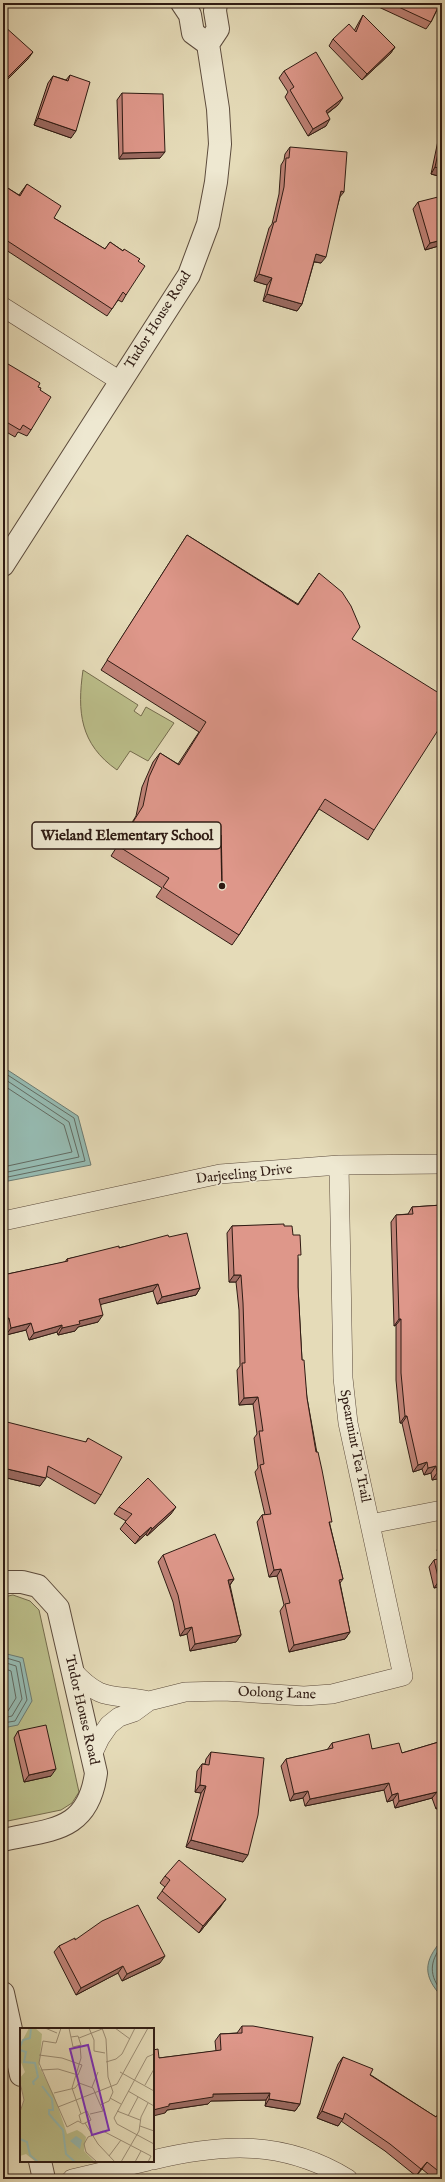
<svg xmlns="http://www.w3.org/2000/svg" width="445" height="2182" viewBox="0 0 445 2182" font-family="'IM FELL English',serif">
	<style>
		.green { fill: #bbbe8a; stroke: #756c4e }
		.water { fill: #96bbb2; stroke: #6d7b72 }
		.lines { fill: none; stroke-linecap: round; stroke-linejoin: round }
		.shore { stroke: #626b62; stroke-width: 1 }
		.minor-casing { stroke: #5c4b3c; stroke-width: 20 }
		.tertiary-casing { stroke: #5c4b3c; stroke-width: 24 }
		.minor { stroke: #eee8d1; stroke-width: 19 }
		.tertiary { stroke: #eee8d1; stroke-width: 22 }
		.wall { fill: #bf8277; stroke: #2f1b13 }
		.shaded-wall { fill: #9b6a61; stroke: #2f1b13 }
		.building { fill: #de978a; stroke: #2f1b13 }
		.labels { text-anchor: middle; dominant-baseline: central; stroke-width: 3; stroke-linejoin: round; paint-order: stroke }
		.street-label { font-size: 14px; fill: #2f1b13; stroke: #eee8d1 }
		.inset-river { fill: none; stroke: #96bbb2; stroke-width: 2 }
		.inset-road { fill: none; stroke: #9c8e76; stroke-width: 1 }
		.view { fill: #7b2cbf; fill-opacity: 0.15; stroke: #7b2cbf; stroke-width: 2 }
		.inset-edge { fill: none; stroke: #2f1b13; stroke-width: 2 }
		.leader { fill: none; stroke: #2f1b13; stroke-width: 1.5 }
		.callout-dot { fill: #2f1b13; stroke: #eee8d1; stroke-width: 1.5 }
		.callout { fill: #eee8d1; stroke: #2f1b13; stroke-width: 1.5 }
		.callout-label { font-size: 15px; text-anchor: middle; font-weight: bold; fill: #2f1b13 }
	</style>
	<rect width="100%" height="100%" fill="#e5dbb8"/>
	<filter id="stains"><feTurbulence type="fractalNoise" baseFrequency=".005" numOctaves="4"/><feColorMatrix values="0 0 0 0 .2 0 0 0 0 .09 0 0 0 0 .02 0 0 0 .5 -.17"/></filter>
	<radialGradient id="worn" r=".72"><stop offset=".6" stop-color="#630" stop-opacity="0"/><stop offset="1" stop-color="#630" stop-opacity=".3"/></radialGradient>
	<!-- green -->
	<path class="green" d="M 83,670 L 138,705 L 134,711 L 141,716 L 146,707 L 174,723 L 148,761 L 130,751 L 117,770 C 80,744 77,712 83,670 Z
		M 13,1595 L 30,1601 L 39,1610 L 79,1792 L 72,1803 L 61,1810 L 3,1822 L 3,1597 Z"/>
	<!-- water -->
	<path class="water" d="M 3,1067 L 78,1116 L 91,1165 L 3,1182 Z
		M 3,1653 L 23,1658 L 32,1701 L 18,1725 L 3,1728 Z
		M 442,1940 L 442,1997 C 423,1976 423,1962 442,1940 Z"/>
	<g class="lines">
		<!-- shore -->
		<path class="shore" d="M 3,1072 L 74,1118 L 85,1161 L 3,1178
			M 3,1078 L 69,1122 L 79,1157 L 3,1173
			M 3,1085 L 64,1125 L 72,1152 L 3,1167
			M 3,1657 L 20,1662 L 27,1700 L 15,1721 L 3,1723
			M 3,1662 L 16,1666 L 22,1699 L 12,1716 L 3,1718
			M 3,1668 L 11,1671 L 16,1698 L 8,1711 L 3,1712
			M 442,1946 C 429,1961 429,1977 442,1991"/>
		<!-- minor casing -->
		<g class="minor-casing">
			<path id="minor" d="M 3,307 L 120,381
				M 3,1221 L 220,1174 L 339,1165 L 442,1164
				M 370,1524 L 442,1510
				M 73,1671 C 102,1703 112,1693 149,1701
				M 92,1755 L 100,1738 L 109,1725 L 119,1717 L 134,1712 L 149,1701 L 185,1692 L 224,1691 L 304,1696 L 332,1694 L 403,1676 L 348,1423 L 343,1378 L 339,1165
				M 153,2160 C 224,2143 284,2140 348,2179
				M 72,2179 L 148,2161"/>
		</g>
		<!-- tertiary casing -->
		<g class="tertiary-casing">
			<path id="tertiary" d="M 182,3 L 190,15 L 193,33 L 208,44
				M 3,565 L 189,275 L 208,224 L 216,182 L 220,144 L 218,109 L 208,44 L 218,29 L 215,11 L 216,3
				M 3,1582 L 22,1582 L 38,1586 L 58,1608 L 96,1773 C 88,1832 51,1829 3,1840
				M 3,1993 L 21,2075
				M 40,2161 L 44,2179"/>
		</g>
		<!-- minor -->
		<use href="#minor" class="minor"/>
		<!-- tertiary -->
		<use href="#tertiary" class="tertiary"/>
	</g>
	<!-- wall -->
	<path class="wall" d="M 370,3 L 442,3 L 442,4 L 439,9 L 438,8 L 431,22 L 426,29 Z
		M 363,15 L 395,47 L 390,54 L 362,80 L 329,46 L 333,39 L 354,31 L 359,22 Z
		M 284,71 L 338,105 L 327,114 L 326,126 L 308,136 L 285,97 L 288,92 L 279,78 Z
		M 70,75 L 71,138 L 34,125 L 48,83 L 53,76 L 66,80 Z
		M 122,93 L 160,158 L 119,159 L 117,100 Z
		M 442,131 L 442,177 L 431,174 L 439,136 Z
		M 290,147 L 340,197 L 321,263 L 314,262 L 302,304 L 297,311 L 263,301 L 267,285 L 254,281 L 269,228 L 272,224 L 279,194 L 281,165 L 284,160 L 285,154 Z
		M 27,184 L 54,218 L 105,249 L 110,242 L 138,261 L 126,295 L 122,302 L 118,300 L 107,316 L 3,248 L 3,185 L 19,195 Z
		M 418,202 L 442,245 L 425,250 L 413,209 Z
		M 3,361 L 38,387 L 40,390 L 31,430 L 27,436 L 18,432 L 15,437 L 3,430 Z
		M 187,535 L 298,604 L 319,573 L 352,639 L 374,830 L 368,840 L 319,809 L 239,935 L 232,945 L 156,897 L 162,888 L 111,856 L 136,816 L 142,787 L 153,762 L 160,753 L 178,764 L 199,732 L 101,670 Z
		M 442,1205 L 442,1478 L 432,1480 L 431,1473 L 424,1475 L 422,1469 L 413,1472 L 402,1423 L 400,1423 L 396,1380 L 396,1325 L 394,1326 L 391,1222 L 396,1215 L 408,1214 L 412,1207 Z
		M 232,1226 L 284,1226 L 293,1235 L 298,1259 L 298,1287 L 302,1360 L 307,1398 L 330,1525 L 343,1579 L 340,1583 L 350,1632 L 345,1639 L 289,1652 L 280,1611 L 284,1605 L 277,1576 L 269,1577 L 257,1522 L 262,1515 L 265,1515 L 255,1472 L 258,1468 L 254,1438 L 257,1434 L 253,1404 L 239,1405 L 237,1370 L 240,1366 L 239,1310 L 236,1282 L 229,1282 L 227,1233 Z
		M 169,1237 L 200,1288 L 196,1295 L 157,1304 L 153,1291 L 101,1304 L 98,1322 L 78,1327 L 75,1331 L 58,1335 L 57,1332 L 29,1340 L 26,1330 L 6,1335 L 4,1325 L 3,1325 L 3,1275 L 65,1262 L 67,1259 Z
		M 88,1438 L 101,1495 L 95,1504 L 46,1476 L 40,1486 L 3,1477 L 86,1442 Z
		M 119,1507 L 171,1514 L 147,1536 L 146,1534 L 135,1544 L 120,1529 L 126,1521 L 114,1514 Z
		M 442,1543 L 442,1586 L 434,1588 L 429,1567 L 434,1560 L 440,1559 L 437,1550 Z
		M 163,1555 L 234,1579 L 230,1585 L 241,1635 L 236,1642 L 190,1651 L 187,1634 L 180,1636 L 173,1602 L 158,1562 Z
		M 18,1731 L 51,1776 L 24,1782 L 14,1738 Z
		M 442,1741 L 442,1806 L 436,1809 L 432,1798 L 395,1808 L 393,1800 L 387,1802 L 384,1790 L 305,1806 L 303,1798 L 290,1801 L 281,1766 L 286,1759 L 327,1750 L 332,1743 L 402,1753 Z
		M 211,1752 L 243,1862 L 186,1847 L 201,1793 L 195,1792 L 197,1771 L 202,1764 L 205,1764 L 206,1759 Z
		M 165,1876 L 221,1906 L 199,1933 L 157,1898 L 165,1887 L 160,1883 Z
		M 75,1940 L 160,1963 L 122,1981 L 118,1973 L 76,1995 L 54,1952 L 59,1946 Z
		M 242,2026 L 300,2104 L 295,2111 L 265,2106 L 266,2100 L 211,2101 L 208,2104 L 167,2110 L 165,2113 L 159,2058 L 216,2051 L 215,2041 L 220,2034 L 237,2033 Z
		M 343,2057 L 436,2117 L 442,2109 L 442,2179 L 434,2179 L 422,2169 L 416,2176 L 385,2151 L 341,2121 L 338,2126 L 317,2118 L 338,2064 Z"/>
	<!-- shaded-wall -->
	<path class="shaded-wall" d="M 395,47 L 390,54 L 362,80 L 367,74 Z
		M 33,52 L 28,59 L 3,84 L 3,82 Z
		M 343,98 L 338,105 L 321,118 L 326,111 Z
		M 38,118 L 76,131 L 71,138 L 34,125 Z
		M 330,119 L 326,126 L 308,136 L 313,129 Z
		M 165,152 L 160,158 L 119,159 L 123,153 Z
		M 435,167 L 442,169 L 442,177 L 431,174 Z
		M 341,191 L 344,192 L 339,198 Z
		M 442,240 L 442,245 L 425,250 L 430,243 Z
		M 316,254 L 326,257 L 321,263 L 311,261 Z
		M 259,274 L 272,278 L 267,285 L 254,281 Z
		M 267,294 L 302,304 L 297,311 L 263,301 Z
		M 234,1275 L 241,1275 L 236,1282 L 229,1282 Z
		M 158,1284 L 153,1291 L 95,1306 L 99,1299 Z
		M 200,1288 L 196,1295 L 157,1304 L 162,1297 Z
		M 103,1315 L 98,1322 L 78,1327 L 75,1331 L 58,1335 L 62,1328 L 79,1321 Z
		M 9,1318 L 4,1325 L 3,1325 L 3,1319 Z
		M 399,1319 L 401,1319 L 396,1325 L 394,1326 Z
		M 31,1323 L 26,1330 L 6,1335 L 11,1328 Z
		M 62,1325 L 57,1332 L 29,1340 L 34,1333 Z
		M 258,1397 L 253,1404 L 239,1405 L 244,1398 Z
		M 405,1416 L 407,1416 L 402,1423 L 400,1423 Z
		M 427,1462 L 422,1469 L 413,1472 L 418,1465 Z
		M 436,1466 L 431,1473 L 424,1475 L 428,1468 Z
		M 3,1468 L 46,1478 L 40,1486 L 3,1477 Z
		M 442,1472 L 442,1478 L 432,1480 L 437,1473 Z
		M 176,1507 L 171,1514 L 147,1536 L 152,1529 Z
		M 151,1527 L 146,1534 L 135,1544 L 140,1537 Z
		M 281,1569 L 277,1576 L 269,1577 L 274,1570 Z
		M 234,1579 L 229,1586 L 228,1580 Z
		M 442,1580 L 442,1586 L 434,1588 L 439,1581 Z
		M 192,1627 L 187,1634 L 180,1636 L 185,1629 Z
		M 350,1632 L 345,1639 L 289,1652 L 294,1645 Z
		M 241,1635 L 236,1642 L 190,1651 L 195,1644 Z
		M 56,1769 L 51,1776 L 24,1782 L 29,1775 Z
		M 389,1783 L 384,1790 L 305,1806 L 310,1799 Z
		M 200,1785 L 206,1786 L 201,1793 L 195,1792 Z
		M 308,1791 L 303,1798 L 290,1801 L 294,1794 Z
		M 437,1792 L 432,1798 L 395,1808 L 399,1801 Z
		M 398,1793 L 393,1800 L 387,1802 L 392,1795 Z
		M 442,1801 L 442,1806 L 436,1809 L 441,1802 Z
		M 191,1840 L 248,1855 L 243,1862 L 186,1847 Z
		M 226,1899 L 221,1906 L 199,1933 L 203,1926 Z
		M 165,1956 L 160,1963 L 122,1981 L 127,1974 Z
		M 123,1966 L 118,1973 L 76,1995 L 81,1988 Z
		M 270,2093 L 266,2100 L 211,2101 L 208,2104 L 167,2110 L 165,2113 L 153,2116 L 153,2110 L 169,2104 L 213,2094 Z
		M 269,2099 L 300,2104 L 295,2111 L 265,2106 Z
		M 322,2111 L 343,2119 L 338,2126 L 317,2118 Z
		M 427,2162 L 422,2169 L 416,2176 L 421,2169 Z"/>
	<!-- building -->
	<path class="building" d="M 390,3 L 440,3 L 431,22 Z
		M 363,15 L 395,47 L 367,74 L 333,39 L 349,24 L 356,32 Z
		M 3,25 L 33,52 L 3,82 Z
		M 316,52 L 343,98 L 326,111 L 330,119 L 313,129 L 290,90 L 294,87 L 284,71 Z
		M 70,75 L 90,82 L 76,131 L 38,118 L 53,76 L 68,81 Z
		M 122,93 L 163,94 L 165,152 L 123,153 Z
		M 442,135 L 442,169 L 435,167 Z
		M 290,147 L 347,152 L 344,192 L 341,191 L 326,257 L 316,254 L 302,304 L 267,294 L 272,278 L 259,274 L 274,222 L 276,222 L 284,187 L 286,158 L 289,158 Z
		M 27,184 L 61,206 L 54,218 L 105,249 L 110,242 L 123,251 L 124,249 L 140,259 L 138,261 L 145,266 L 126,295 L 123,292 L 112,309 L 3,238 L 3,185 L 20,196 Z
		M 442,196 L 442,240 L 430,243 L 418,202 Z
		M 3,361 L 40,383 L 38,387 L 41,388 L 40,390 L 51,397 L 31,430 L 23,425 L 20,430 L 3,420 Z
		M 187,535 L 298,605 L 319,573 L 342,592 L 351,606 L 360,627 L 352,639 L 442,695 L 442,724 L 374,830 L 325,799 L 239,935 L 163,887 L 169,878 L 118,846 L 143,806 L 149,777 L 160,753 L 179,765 L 206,722 L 107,660 Z
		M 442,1205 L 442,1472 L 437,1473 L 436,1466 L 428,1468 L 427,1462 L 418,1465 L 407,1416 L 405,1416 L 401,1373 L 401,1319 L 399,1319 L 396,1215 L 413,1214 L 412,1207 Z
		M 284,1224 L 284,1226 L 292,1226 L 293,1235 L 300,1235 L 301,1255 L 298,1255 L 298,1287 L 302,1360 L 304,1360 L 307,1398 L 316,1452 L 318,1452 L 322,1470 L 332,1522 L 329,1522 L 343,1579 L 339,1580 L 350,1632 L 294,1645 L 285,1604 L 290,1603 L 281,1569 L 274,1570 L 262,1515 L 271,1514 L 260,1465 L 264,1464 L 259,1431 L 263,1431 L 258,1397 L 244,1398 L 242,1363 L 245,1363 L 243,1303 L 241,1275 L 234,1275 L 232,1226 Z
		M 187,1233 L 200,1288 L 162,1297 L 158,1284 L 99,1299 L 103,1315 L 79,1321 L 80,1324 L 62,1328 L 62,1325 L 34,1333 L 31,1323 L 11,1328 L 9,1318 L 3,1319 L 3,1275 L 68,1261 L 67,1259 L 119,1246 L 119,1248 L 168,1235 L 169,1237 Z
		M 3,1421 L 86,1442 L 88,1438 L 122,1457 L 101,1495 L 48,1466 L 46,1478 L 3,1468 Z
		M 148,1478 L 176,1507 L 152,1529 L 151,1527 L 140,1537 L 125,1522 L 132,1514 L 119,1507 Z
		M 215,1534 L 234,1579 L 228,1580 L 241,1635 L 195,1644 L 192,1627 L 185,1629 L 178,1595 L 163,1555 Z
		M 442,1558 L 442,1580 L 439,1581 L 434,1560 Z
		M 46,1725 L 56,1769 L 29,1775 L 18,1731 Z
		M 369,1734 L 372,1749 L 399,1743 L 402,1753 L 442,1741 L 442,1801 L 441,1802 L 437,1792 L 399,1801 L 398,1793 L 392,1795 L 389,1783 L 310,1799 L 308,1791 L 294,1794 L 286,1759 L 333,1748 L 332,1743 Z
		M 211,1752 L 264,1758 L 258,1815 L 248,1855 L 191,1840 L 206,1786 L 200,1785 L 202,1764 L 209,1765 Z
		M 179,1860 L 226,1899 L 203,1926 L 162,1891 L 170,1880 L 165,1876 Z
		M 138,1905 L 165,1956 L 127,1974 L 123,1966 L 81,1988 L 59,1946 L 75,1938 L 75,1940 L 102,1921 Z
		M 242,2026 L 253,2026 L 313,2037 L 300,2104 L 269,2099 L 270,2093 L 213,2094 L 213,2097 L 169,2104 L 169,2106 L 153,2110 L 153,2050 L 158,2049 L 159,2058 L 221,2050 L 220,2034 L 242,2033 Z
		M 343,2057 L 373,2069 L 370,2075 L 436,2117 L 442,2109 L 442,2174 L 427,2162 L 421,2169 L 390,2144 L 345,2113 L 343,2119 L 322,2111 Z"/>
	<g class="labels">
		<!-- street labels -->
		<g class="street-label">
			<text transform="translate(158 320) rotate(-58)">Tudor House Road</text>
			<text transform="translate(244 1174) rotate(-6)">Darjeeling Drive</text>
			<text transform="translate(355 1446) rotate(79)">Spearmint Tea Trail</text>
			<text transform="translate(277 1693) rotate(2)">Oolong Lane</text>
			<text transform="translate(82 1710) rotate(77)">Tudor House Road</text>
		</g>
	</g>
	<!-- overview -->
	<g transform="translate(20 2028)">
		<rect width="134" height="134" fill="#e5dbb8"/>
		<path d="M 9,0 L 15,0 L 22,6 L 19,38 L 34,67 L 47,106 L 57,102 L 62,105 L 66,109 L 64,123 L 75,134 L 16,134 L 6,126 L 0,128 L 0,84 L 4,72 L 0,50 L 5,44 L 0,32 L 0,17 Z" fill="#bbbe8a"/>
		<path d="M 56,108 L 62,112 L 60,121 L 50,113 Z" fill="#96bbb2"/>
		<path class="inset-river" d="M 0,19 L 3,12 L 10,10 L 11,0M 0,22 L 6,24 L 4,34 L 15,35 L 18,49 L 13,54 L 14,57M 22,58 L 32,71 L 33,82 L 29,82 L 29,86 L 43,102 L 46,126 L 55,134M 0,111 L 7,114 L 10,127 L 18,134"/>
		<path class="inset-road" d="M 25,0 L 37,5M 41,0 L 36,15 L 23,13 L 19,35 L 47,99 L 58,93 L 63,96 L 71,92 L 67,83 L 59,87 L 61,94M 49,0 L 53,19 L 61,17 L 58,8 L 51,9M 69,0 L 74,12 L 74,23 L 85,25M 95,0 L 110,11M 59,10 L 82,1M 60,17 L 61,30 L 52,60 L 61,86M 134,26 L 127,29 L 94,90 L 97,96 L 134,116M 19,27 L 42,30 L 62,37 L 58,47 L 38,41 L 21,42M 86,34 L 96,31 L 102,26 L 115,0M 100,44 L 134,63M 0,54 L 4,72 L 0,84M 125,57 L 134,41M 72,59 L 78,44M 108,63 L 134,78M 34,65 L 55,60 L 59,55 L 73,60 L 83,83 L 70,86M 90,70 L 101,76M 80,77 L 89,73 L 93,64 L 88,49 L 86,11 L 82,0M 38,79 L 97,56 L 128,0M 97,83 L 120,92M 108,88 L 118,69M 65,95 L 78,116 L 95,134M 120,98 L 134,103M 89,128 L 101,112M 77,134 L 66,124 L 64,116 L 68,109 L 83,103 L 131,128 L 128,134M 101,134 L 119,103 L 121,89 L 128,75M 115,134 L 121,123"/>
		<path class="view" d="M 68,17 L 89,102 L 72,107 L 50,21 Z"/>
		<rect width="134" height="134" class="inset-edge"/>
	</g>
	<!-- callouts -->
	<path class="leader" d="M222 886L221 835"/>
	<circle class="callout-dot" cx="222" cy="886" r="4"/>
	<rect class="callout" x="32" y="822" width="189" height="27" rx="4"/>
	<g class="callout-label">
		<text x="127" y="840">Wieland Elementary School</text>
	</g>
	<!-- margin -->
	<rect width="445" height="2182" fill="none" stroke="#e5dbb8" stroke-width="16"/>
	<rect x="4" y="4" width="437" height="2174" fill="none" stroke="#2f1b13" stroke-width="2"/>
	<rect x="8" y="8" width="429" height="2166" fill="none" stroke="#2f1b13"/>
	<rect width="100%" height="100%" filter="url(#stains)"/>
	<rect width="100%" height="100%" fill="url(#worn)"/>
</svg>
